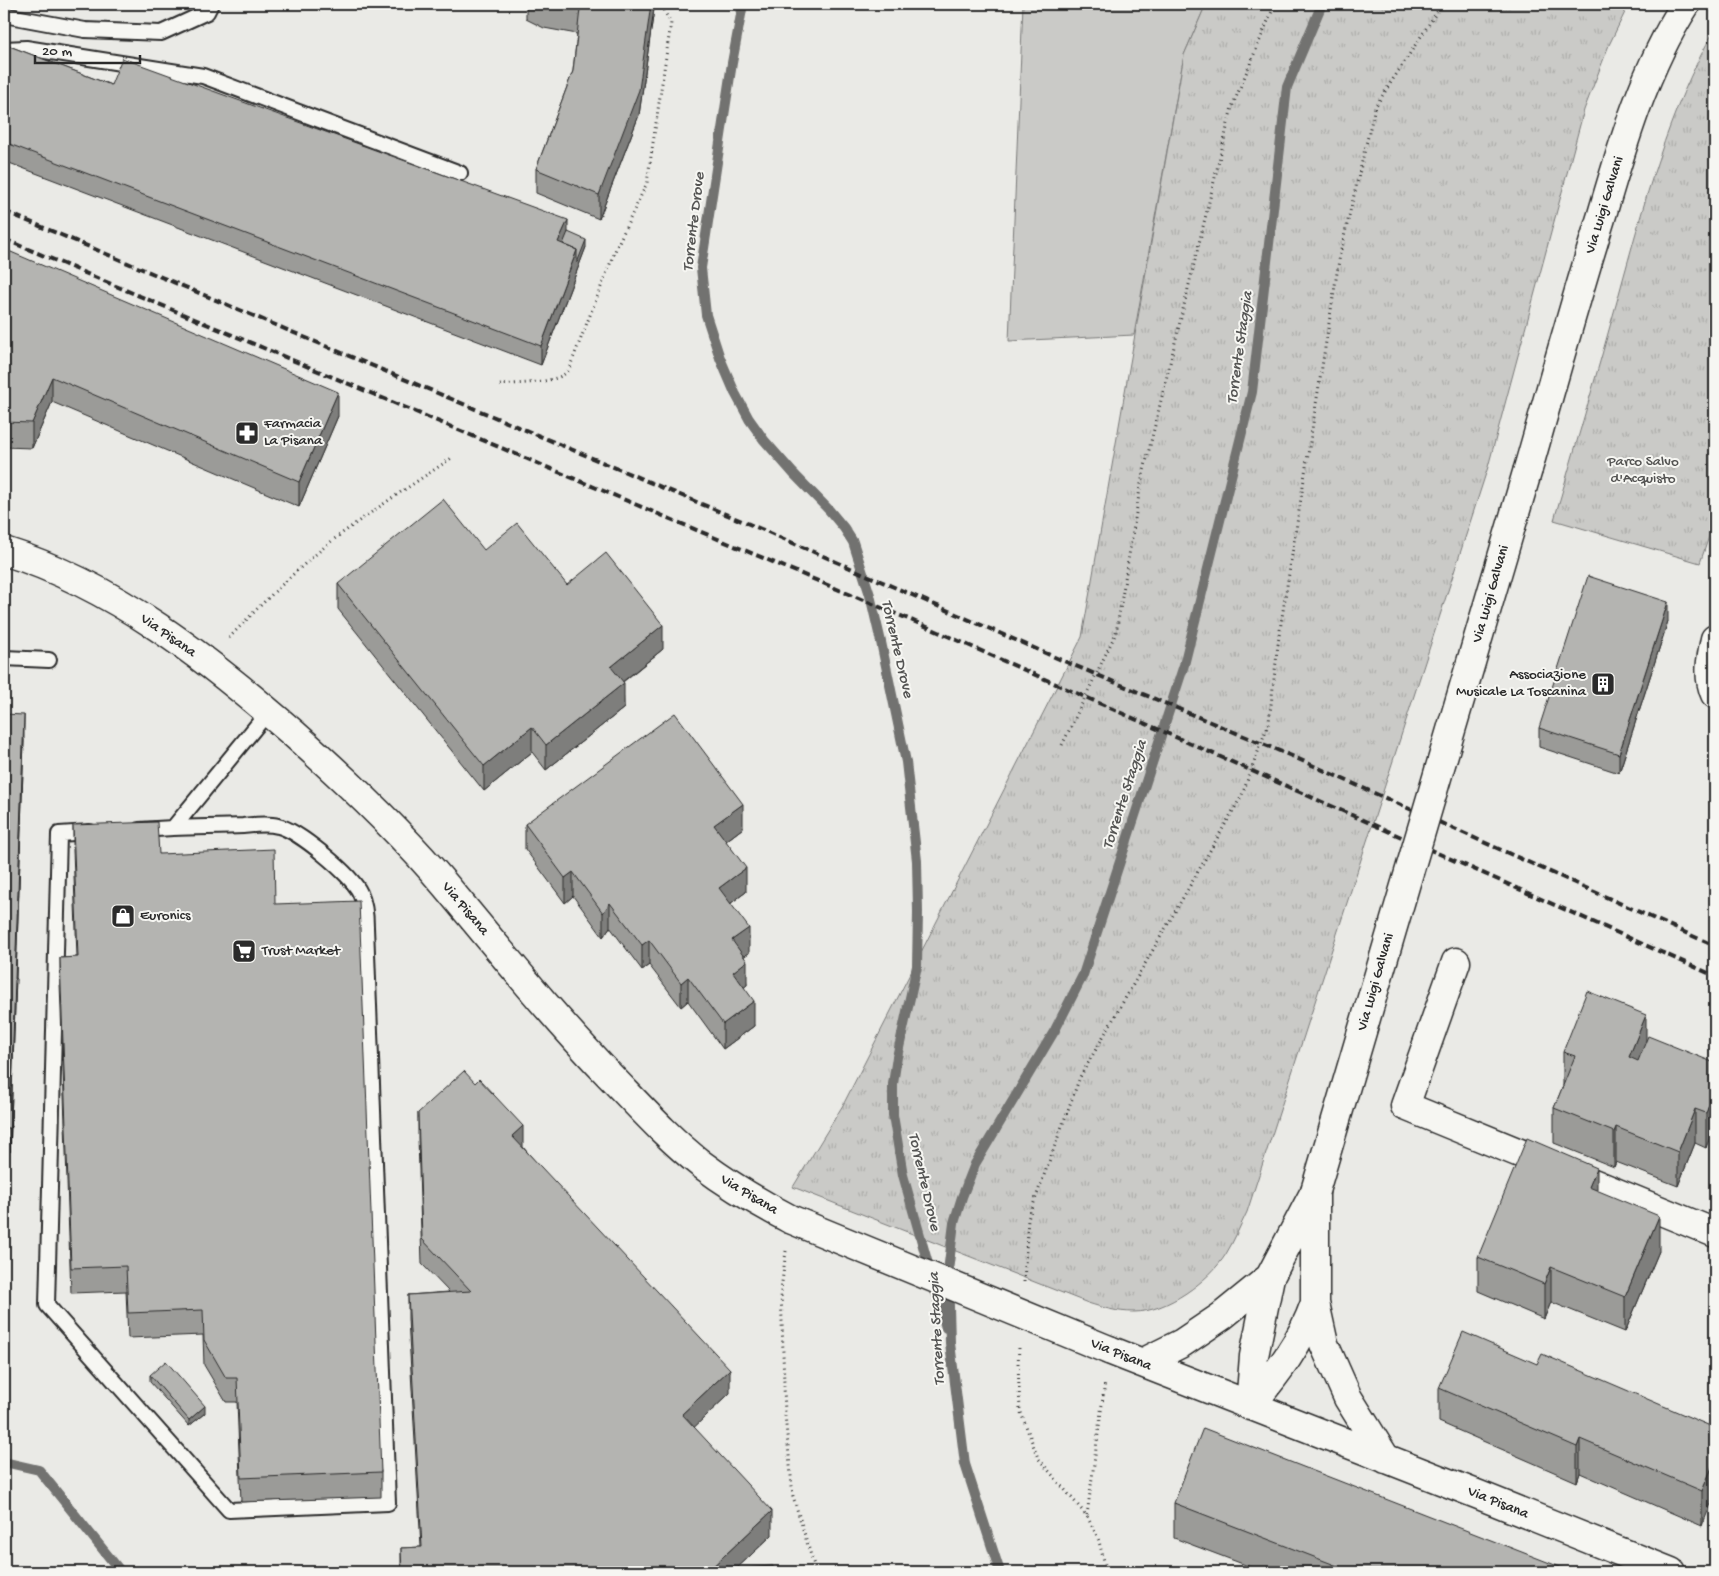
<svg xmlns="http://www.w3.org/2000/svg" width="1719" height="1576" viewBox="0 0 1719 1576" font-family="'Gochi Hand',sans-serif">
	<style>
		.green { fill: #cacac7; stroke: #7a7a79 }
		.park { fill: url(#park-tufts); stroke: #7a7a79 }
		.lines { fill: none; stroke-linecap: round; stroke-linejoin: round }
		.stream { stroke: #727270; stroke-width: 10 }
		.lane-casing { stroke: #2b2b2b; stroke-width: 18 }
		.street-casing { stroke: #2b2b2b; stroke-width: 31 }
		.secondary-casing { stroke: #2b2b2b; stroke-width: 31 }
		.path { stroke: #2b2b2b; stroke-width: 3; stroke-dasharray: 1 4; stroke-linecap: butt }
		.lane { stroke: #f6f6f2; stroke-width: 14 }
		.street { stroke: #f6f6f2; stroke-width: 28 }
		.secondary { stroke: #f6f6f2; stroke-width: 28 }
		.rail { stroke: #2b2b2b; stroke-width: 4; stroke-dasharray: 8 4; stroke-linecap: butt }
		.secondary-bridge-casing { stroke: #2b2b2b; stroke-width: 31; stroke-linecap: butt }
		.secondary-bridge { stroke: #f6f6f2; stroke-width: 28 }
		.wall { fill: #9b9b98; stroke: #2b2b2b }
		.shaded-wall { fill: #7e7e7c; stroke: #2b2b2b }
		.building { fill: #b4b4b1; stroke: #2b2b2b }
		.labels { text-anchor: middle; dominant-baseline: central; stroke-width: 4; stroke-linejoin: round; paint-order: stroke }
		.street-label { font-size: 15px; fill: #2b2b2b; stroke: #f6f6f2 }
		.poi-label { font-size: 15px; fill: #2b2b2b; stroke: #f6f6f2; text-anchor: start }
		.park-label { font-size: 15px; fill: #535352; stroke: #f6f6f2 }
		.water-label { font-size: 16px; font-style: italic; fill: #545453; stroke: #f6f6f2 }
	</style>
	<defs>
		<pattern id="park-tufts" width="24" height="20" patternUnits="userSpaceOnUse" patternTransform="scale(1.25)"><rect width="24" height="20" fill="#cacac7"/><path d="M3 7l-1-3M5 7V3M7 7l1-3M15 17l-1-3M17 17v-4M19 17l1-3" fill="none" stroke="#aeaeab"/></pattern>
	</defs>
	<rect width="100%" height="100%" fill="#eaeae6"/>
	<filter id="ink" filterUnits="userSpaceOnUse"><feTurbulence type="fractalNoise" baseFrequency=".02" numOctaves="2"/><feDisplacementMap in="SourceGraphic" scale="10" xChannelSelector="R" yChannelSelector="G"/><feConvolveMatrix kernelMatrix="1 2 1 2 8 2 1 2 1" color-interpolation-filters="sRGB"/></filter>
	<g filter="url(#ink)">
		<!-- green -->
		<path class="green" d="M 1023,4 L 1206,4 L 1184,55 L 1134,335 L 1009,341 Z"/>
		<!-- park -->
		<path class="park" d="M 1206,4 L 1629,4 L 1609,45 L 1584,110 L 1488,467 L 1247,1212 C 1240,1226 1234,1241 1226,1254 C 1209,1281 1167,1312 1134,1312 C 1117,1312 1104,1308 1088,1303 L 793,1187 L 843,1105 L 1082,637 L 1184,55 Z
			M 1715,29 L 1715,519 L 1700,563 L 1554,520 C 1576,445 1598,370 1619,294 C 1644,203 1668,111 1715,29 Z"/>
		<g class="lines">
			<!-- stream -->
			<path class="stream" d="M 743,4 L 732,63 L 701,268 L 706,315 L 720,358 L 735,393 L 749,419 L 764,440 L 793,473 L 829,510 L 844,528 L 853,542 L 870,595 L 881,642 L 906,762 L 917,861 L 918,912 L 917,966 L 897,1057 L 893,1084 L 893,1115 L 903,1175 L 946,1328
				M 4,1462 L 39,1470 L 121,1572
				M 1000,1572 L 965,1464 L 950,1343 L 948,1271 L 954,1223 L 962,1197 L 975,1164 L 1055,1030 L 1083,975 L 1184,665 L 1252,392 L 1287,87 L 1322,4"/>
			<!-- lane casing -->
			<g class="lane-casing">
				<path id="lane" d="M 4,15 L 85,30 L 161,33 L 207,12 L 211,4
					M 4,49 L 26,48 L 203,76 L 460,173
					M 4,658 L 49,660
					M 139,830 L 173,828 L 268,712
					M 90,832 L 59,834 L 47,1305 L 229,1510 L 388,1503 L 366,927 C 366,916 365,904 360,893 C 352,875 298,830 278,826 C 267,823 254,825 243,826 C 220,827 197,827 173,828"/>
			</g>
			<!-- street casing -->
			<g class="street-casing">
				<path id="street" d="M 1715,639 C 1711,658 1707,676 1715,694
					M 1456,962 L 1405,1106 L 1715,1233"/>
			</g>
			<!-- secondary casing -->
			<g class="secondary-casing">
				<path id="secondary" d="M 1528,469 C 1552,385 1575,301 1601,218 C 1622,146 1645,67 1686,4
					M 4,551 C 114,585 208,659 294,734 C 348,782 400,831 446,886 C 501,952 554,1018 614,1080 C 642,1109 669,1139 701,1164 C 729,1185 759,1203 790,1219
					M 1315,1191 L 1315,1303 L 1324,1344 L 1348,1398 L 1386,1459
					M 1109,1350 L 1479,1495 L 1671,1572
					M 1142,1363 L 1182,1343 L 1222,1316 L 1270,1277
					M 1250,1406 L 1254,1356 L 1270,1277 L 1313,1195
					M 1250,1406 C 1277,1374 1301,1343 1315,1303"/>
			</g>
			<!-- path -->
			<path class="path" d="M 500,385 C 516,383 562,384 569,369 L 617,246 L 647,183 L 671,23 L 660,4
				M 229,638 C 260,605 293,573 328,544 C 368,513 412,485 453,457
				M 1062,745 L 1116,633 L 1141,483 L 1232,107 L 1275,4
				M 786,1251 L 781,1290 L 785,1415 L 793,1496 L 816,1572
				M 1024,1282 L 1028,1219 L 1080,1077 L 1242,795 L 1269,722 L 1279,636 L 1340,254 L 1375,107 L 1442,4
				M 1019,1348 L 1018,1364 L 1020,1410 L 1038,1458 L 1087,1516 L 1098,1538 L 1107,1572
				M 1087,1515 L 1105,1382"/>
			<!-- lane -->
			<use href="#lane" class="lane"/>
			<!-- street -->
			<use href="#street" class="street"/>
			<!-- secondary -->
			<use href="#secondary" class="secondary"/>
			<!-- rail -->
			<path class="rail" d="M 4,211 L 761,529 L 1059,659 L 1294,757 L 1715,946
				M 4,239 L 925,626 L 1715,976"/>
			<!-- secondary-bridge casing -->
			<g class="secondary-bridge-casing">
				<path id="secondary-bridge" d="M 1315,1191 L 1528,469
					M 790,1219 L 1109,1350"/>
			</g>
			<!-- secondary-bridge -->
			<use href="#secondary-bridge" class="secondary-bridge"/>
		</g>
		<!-- wall -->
		<path class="wall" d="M 526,4 L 654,4 L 654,9 L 639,115 L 599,219 L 536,193 L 536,169 L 573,71 L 577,34 L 544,28 L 526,19 Z
			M 4,44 L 111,85 L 568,232 L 586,247 L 541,365 L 4,161 Z
			M 4,249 L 338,416 L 299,507 L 52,402 L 32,448 L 4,447 Z
			M 484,550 L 567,585 L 663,649 L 623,682 L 624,708 L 546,770 L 532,752 L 484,791 L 338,609 L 338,584 Z
			M 1668,621 L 1619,773 L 1539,747 L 1539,728 Z
			M 4,714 L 24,740 L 10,1152 L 4,1152 Z
			M 525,824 L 743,828 L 726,841 L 746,892 L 731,903 L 749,953 L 744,956 L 747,985 L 744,987 L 754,1026 L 723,1049 L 688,1001 L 681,1007 L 649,965 L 642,970 L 610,927 L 603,937 L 573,896 L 565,903 L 525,849 Z
			M 73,825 L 159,854 L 275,904 L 381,1472 L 381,1497 L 241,1502 L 237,1402 L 226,1402 L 204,1365 L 203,1335 L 128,1338 L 126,1291 L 71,1293 L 60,983 L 60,958 L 77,957 L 73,850 Z
			M 1646,1042 L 1715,1063 L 1706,1148 L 1695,1143 L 1678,1186 L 1616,1162 L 1614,1167 L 1554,1143 L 1554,1108 L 1563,1086 L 1563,1052 Z
			M 418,1113 L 523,1147 L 730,1393 L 694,1427 L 772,1535 L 737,1568 L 773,1572 L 401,1572 L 401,1548 L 421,1547 L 408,1319 L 408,1295 L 449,1292 L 422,1264 L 418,1138 Z
			M 1597,1190 L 1659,1251 L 1625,1332 L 1551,1302 L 1544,1319 L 1478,1291 L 1478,1257 Z
			M 1715,1307 L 1715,1346 L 1714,1345 L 1714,1311 Z
			M 1537,1364 L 1715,1428 L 1702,1526 L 1580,1473 L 1577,1482 L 1439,1422 L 1439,1388 Z
			M 150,1375 L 205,1413 L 189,1426 L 150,1382 Z
			M 1174,1503 L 1573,1572 L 1264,1572 L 1174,1538 Z"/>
		<!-- shaded-wall -->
		<path class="shaded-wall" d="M 651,4 L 654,4 L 654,9 L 639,115 L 599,219 L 599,195 Z
			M 568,220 L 568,238 L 561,255 L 558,242 Z
			M 586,240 L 586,247 L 541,365 L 541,346 L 577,250 Z
			M 52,377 L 52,402 L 32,448 L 32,423 Z
			M 338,392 L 338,416 L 299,507 L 299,482 Z
			M 1668,602 L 1668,621 L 1619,773 L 1619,754 Z
			M 663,625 L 663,649 L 611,691 L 611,667 Z
			M 624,683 L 624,708 L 546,770 L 546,745 Z
			M 24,715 L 24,740 L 10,1152 L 10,1128 Z
			M 532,727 L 532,752 L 484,791 L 484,766 Z
			M 743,804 L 743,828 L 714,850 L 714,825 Z
			M 746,868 L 746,892 L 719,912 L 719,888 Z
			M 573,872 L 573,896 L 565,903 L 565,878 Z
			M 610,903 L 610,927 L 603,937 L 603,913 Z
			M 749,928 L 749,953 L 732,965 L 732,940 Z
			M 649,940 L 649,965 L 642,970 L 642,945 Z
			M 747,961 L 747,985 L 733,996 L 733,972 Z
			M 688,977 L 688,1001 L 681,1007 L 681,983 Z
			M 754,1001 L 754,1026 L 723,1049 L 723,1024 Z
			M 1646,1015 L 1646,1050 L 1629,1091 L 1629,1057 Z
			M 1715,1090 L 1715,1124 L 1706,1148 L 1706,1113 Z
			M 1695,1109 L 1695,1143 L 1678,1186 L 1678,1152 Z
			M 523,1126 L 523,1151 L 512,1136 Z
			M 1616,1127 L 1616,1162 L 1614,1167 L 1614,1132 Z
			M 1597,1168 L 1597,1202 L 1589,1187 Z
			M 1659,1216 L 1659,1251 L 1625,1332 L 1625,1297 Z
			M 1551,1267 L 1551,1302 L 1544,1319 L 1544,1284 Z
			M 730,1369 L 730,1393 L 682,1439 L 682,1414 Z
			M 205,1406 L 205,1413 L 189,1426 L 189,1420 Z
			M 1580,1439 L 1580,1473 L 1577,1482 L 1577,1447 Z
			M 1715,1460 L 1715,1494 L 1702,1526 L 1702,1491 Z
			M 772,1511 L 772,1535 L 733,1572 L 709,1570 Z"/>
		<!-- building -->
		<path class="building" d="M 546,4 L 651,4 L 639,90 L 599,195 L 536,169 L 573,71 L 580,9 Z
			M 4,44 L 111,85 L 122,58 L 568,220 L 558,242 L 577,250 L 541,346 L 4,142 Z
			M 568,232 L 586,240 L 577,263 L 577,250 L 563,244 Z
			M 4,249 L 338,392 L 299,482 L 52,377 L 32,423 L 4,422 Z
			M 443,499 L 484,550 L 517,523 L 567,585 L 606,553 L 663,625 L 611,667 L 624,683 L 546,745 L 532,727 L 484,766 L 338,584 Z
			M 1588,576 L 1668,602 L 1619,754 L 1539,728 Z
			M 675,713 L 743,804 L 714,825 L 746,868 L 719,888 L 749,928 L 732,940 L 747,961 L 733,972 L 754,1001 L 723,1024 L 688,977 L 681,983 L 649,940 L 642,945 L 610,903 L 603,913 L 573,872 L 565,878 L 525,824 Z
			M 4,714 L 24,715 L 10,1128 L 4,1128 Z
			M 157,822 L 159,854 L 274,849 L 275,904 L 359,901 L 381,1472 L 241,1478 L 237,1378 L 226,1378 L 204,1340 L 203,1310 L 128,1313 L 126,1266 L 71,1268 L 60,958 L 78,957 L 73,825 Z
			M 1587,991 L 1646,1015 L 1629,1057 L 1638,1061 L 1648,1036 L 1715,1063 L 1715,1090 L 1706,1113 L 1695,1109 L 1678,1152 L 1616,1127 L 1614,1132 L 1554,1108 L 1575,1056 L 1563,1052 Z
			M 464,1071 L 475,1083 L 479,1079 L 523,1126 L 512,1136 L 730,1369 L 682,1414 L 772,1511 L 709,1570 L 773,1566 L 773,1572 L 402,1572 L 401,1548 L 422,1547 L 408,1295 L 471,1291 L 422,1239 L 418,1113 Z
			M 1527,1138 L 1597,1168 L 1589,1187 L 1659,1216 L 1625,1297 L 1551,1267 L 1544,1284 L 1478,1257 Z
			M 1463,1332 L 1537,1364 L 1542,1354 L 1715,1428 L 1715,1460 L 1702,1491 L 1580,1439 L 1577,1447 L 1439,1388 Z
			M 166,1361 L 205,1406 L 189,1420 L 150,1375 Z
			M 1203,1428 L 1573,1572 L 1353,1572 L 1174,1503 Z"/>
	</g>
	<!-- icons -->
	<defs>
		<g id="pharmacy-square" transform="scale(1.25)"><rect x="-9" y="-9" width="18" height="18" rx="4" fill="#2b2b2b" stroke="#f6f6f2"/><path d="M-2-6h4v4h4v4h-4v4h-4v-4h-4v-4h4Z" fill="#fff"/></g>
		<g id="building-square" transform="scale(1.25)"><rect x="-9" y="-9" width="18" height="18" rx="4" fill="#2b2b2b" stroke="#f6f6f2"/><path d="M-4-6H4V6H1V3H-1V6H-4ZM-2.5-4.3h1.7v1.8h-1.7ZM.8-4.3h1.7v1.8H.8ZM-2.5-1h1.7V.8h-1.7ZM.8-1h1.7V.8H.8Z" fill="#fff"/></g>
		<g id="shop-square" transform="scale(1.25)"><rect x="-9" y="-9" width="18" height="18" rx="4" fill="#2b2b2b" stroke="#f6f6f2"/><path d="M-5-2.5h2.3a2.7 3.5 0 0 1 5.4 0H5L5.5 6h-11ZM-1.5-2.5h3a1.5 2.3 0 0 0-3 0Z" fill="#fff"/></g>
		<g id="supermarket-square" transform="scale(1.25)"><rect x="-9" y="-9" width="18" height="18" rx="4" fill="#2b2b2b" stroke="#f6f6f2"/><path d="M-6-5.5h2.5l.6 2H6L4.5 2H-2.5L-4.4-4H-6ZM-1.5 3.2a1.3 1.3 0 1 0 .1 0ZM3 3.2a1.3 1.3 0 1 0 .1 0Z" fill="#fff"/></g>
	</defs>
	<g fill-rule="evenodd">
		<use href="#pharmacy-square" x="247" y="433"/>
		<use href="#building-square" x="1603" y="684"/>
		<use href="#shop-square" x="123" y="916"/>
		<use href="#supermarket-square" x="244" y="951"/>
	</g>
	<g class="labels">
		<!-- street labels -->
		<g class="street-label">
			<text transform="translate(1605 205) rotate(-73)">Via Luigi Galvani</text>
			<text transform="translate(1491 594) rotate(-74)">Via Luigi Galvani</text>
			<text transform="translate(168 636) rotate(35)">Via Pisana</text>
			<text transform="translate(465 909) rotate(50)">Via Pisana</text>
			<text transform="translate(1376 982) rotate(-74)">Via Luigi Galvani</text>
			<text transform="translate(749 1195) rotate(31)">Via Pisana</text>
			<text transform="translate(1121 1355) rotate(22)">Via Pisana</text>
			<text transform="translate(1498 1503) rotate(22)">Via Pisana</text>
		</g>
		<!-- poi labels -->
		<g class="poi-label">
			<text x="264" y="424">Farmacia<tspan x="264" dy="17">La Pisana</tspan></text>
			<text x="1586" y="675" text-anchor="end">Associazione<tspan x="1586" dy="17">Musicale La Toscanina</tspan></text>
			<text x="140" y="916">Euronics</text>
			<text x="262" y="951">Trust Market</text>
		</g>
		<!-- park labels -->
		<g class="park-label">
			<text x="1643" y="462">Parco Salvo<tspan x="1643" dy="17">d'Acquisto</tspan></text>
		</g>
		<!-- water labels -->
		<g class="water-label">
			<text transform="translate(695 222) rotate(-83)">Torrente Drove</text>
			<text transform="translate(1241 348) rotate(-82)">Torrente Staggia</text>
			<text transform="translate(896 649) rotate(77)">Torrente Drove</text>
			<text transform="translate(1126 795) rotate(-72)">Torrente Staggia</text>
			<text transform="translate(923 1182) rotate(77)">Torrente Drove</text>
			<text transform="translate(938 1329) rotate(-93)">Torrente Staggia</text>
		</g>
	</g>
	<!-- margin -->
	<rect width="1719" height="1576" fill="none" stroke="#f6f6f2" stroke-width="20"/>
	<rect x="10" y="10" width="1699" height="1556" fill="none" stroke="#2b2b2b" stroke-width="2" filter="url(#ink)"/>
	<!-- scale -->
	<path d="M35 55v8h105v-8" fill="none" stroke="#2b2b2b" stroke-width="2.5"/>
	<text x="42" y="55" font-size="15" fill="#2b2b2b" stroke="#f6f6f2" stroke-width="4" paint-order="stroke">20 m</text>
</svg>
